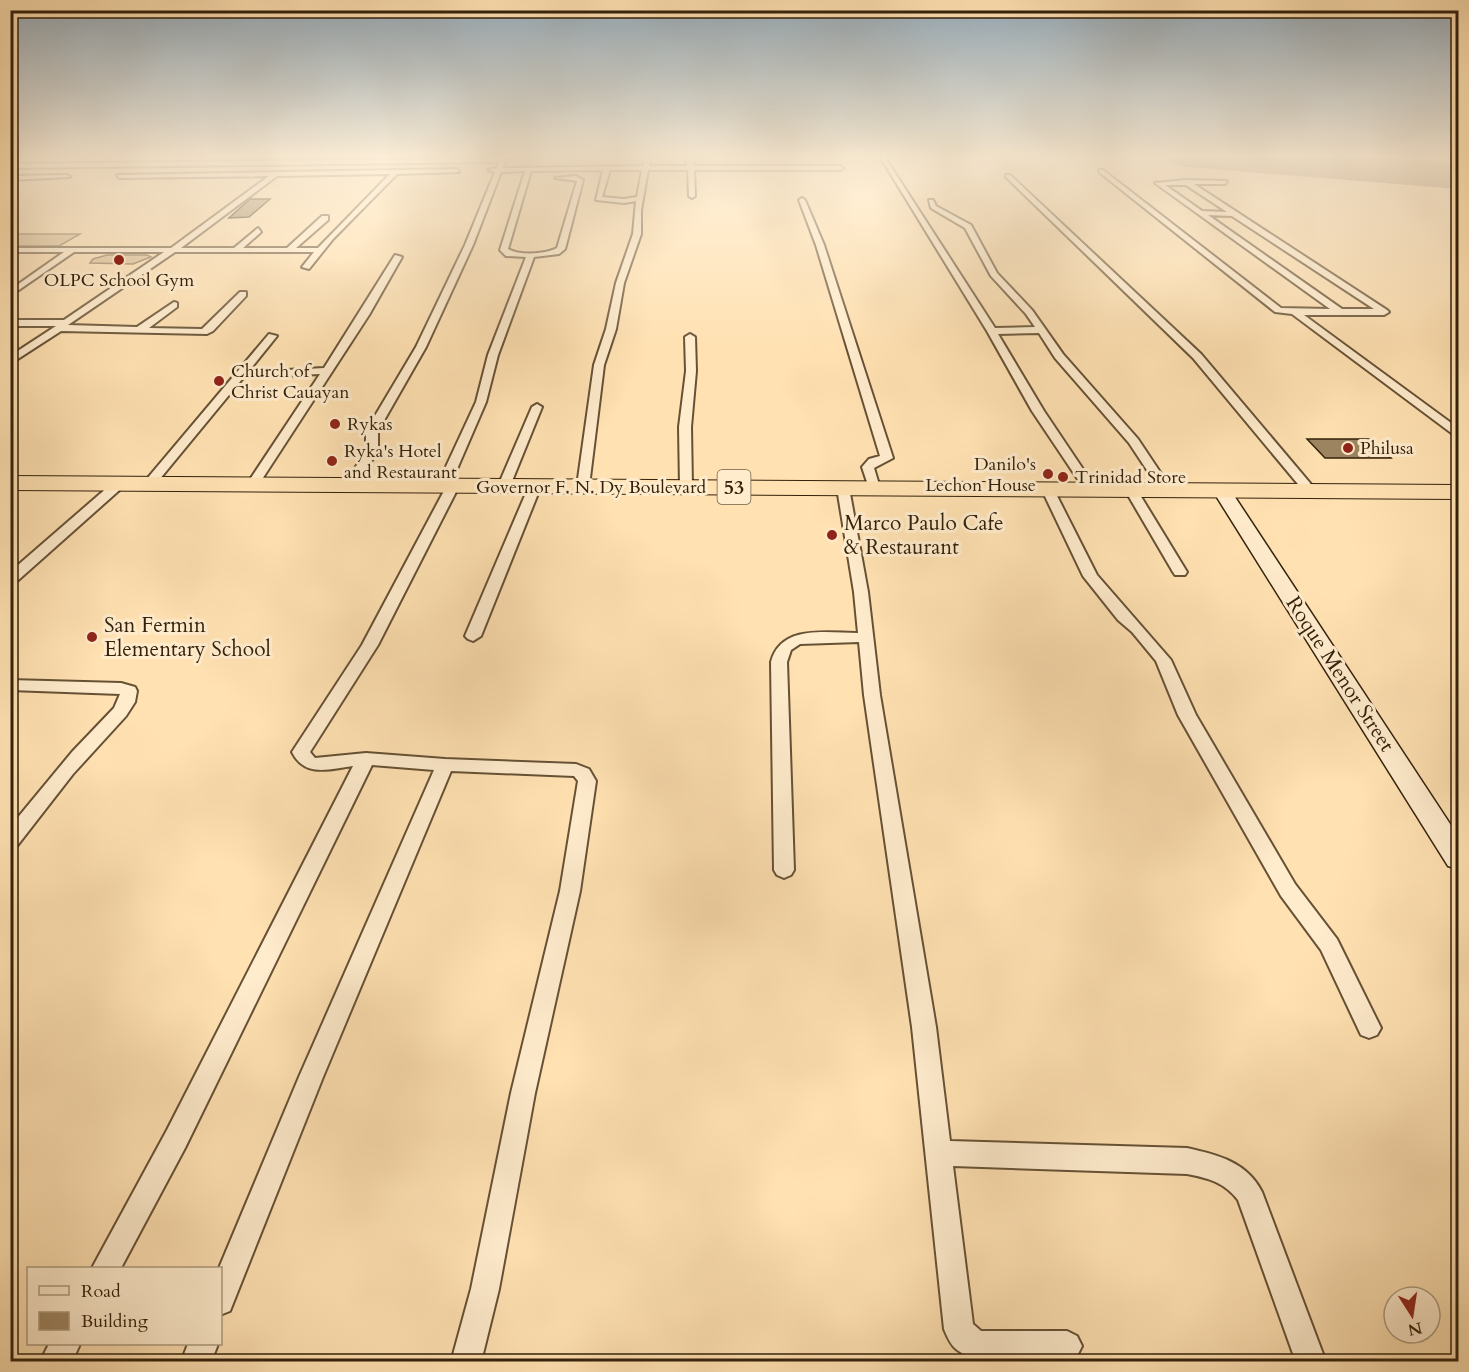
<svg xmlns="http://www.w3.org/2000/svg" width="1469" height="1372" viewBox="0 0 1469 1372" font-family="Cardo,serif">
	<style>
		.green { fill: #dcc096; stroke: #887050; stroke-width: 1.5 }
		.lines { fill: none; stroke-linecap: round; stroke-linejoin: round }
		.runway { fill: #99815e; fill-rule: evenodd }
		.building { fill: #9d8562; stroke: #33210b; stroke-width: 1.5 }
		.street-casing { stroke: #665135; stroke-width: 4 }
		.secondary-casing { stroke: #33210b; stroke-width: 3 }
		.highway-casing { stroke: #33210b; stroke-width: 2 }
		.street { fill: #ffeccd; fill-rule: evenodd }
		.secondary { fill: #ffeccd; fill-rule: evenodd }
		.highway { fill: #ffe1b2; fill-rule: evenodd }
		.poi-dot { fill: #8f2418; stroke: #ffeccd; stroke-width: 2 }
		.labels { text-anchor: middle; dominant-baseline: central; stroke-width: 6; stroke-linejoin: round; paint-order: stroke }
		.far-poi-label { font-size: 18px; fill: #33210b; stroke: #ffeccd; text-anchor: start }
		.far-street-label { font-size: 18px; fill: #33210b; stroke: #ffeccd }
		.shield { fill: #ffeccd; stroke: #705e45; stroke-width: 1.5 }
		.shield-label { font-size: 20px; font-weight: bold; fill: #33210b }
		.poi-label { font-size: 21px; fill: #33210b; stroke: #ffeccd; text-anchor: start }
		.street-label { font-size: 21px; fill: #33210b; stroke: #ffeccd }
	</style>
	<rect width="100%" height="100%" fill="#ffe1b2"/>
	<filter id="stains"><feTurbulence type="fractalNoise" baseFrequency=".00333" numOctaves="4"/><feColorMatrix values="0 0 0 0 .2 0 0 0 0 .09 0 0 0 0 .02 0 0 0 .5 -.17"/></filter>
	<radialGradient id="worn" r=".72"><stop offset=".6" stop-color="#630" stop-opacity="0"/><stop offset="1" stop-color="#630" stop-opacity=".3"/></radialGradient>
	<!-- green -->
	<path class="green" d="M 11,234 L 80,234 L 59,246 L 11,246 Z
		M 107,255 L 147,255 L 151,257 L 133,264 L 90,263 L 93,259 Z"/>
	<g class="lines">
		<!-- runway -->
		<path class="runway" d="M 1166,155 L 1349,155 L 1458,163 L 1458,189 L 1186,167 L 1172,164 Z"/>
	</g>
	<!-- building -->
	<path class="building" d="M 250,199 L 270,199 L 249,217 L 229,218 Z
		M 1307,439 L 1370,439 L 1391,458 L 1325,458 Z"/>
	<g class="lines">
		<!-- street casing -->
		<g class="street-casing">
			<path id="street" d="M 645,155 L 651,155 L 649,166 L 687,166 L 687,155 L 693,155 L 694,166 L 840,166 L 843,168 L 840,170 L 694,170 L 695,196 L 692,198 L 689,196 L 688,170 L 648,170 L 641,210 L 641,234 L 624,283 L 616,329 L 604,365 L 589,486 L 583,490 L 577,486 L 594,365 L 606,329 L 616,283 L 633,234 L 636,201 L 624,203 L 596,200 L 603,170 L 531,171 L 508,249 C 520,256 546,254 557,248 L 577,181 L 555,178 L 576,176 L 583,180 L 565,249 L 559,254 L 534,257 L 498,355 L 486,402 L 451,483 L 457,483 L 459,486 L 378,645 L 310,752 L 315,758 L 366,753 L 445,759 L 576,764 L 589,769 L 596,781 L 580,891 L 535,1093 L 499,1289 L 481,1362 L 451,1362 L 471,1289 L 511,1093 L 560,891 L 578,781 L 574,776 L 451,771 L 323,1077 L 230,1311 L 220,1315 L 219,1268 L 299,1077 L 434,770 L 372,765 L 185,1148 L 121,1268 L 92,1268 L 167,1130 L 353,766 C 329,769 305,778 292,752 L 362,645 L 445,489 L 437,486 L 476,402 L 488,355 L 526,257 L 506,256 L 500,250 L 525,171 L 501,172 L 473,245 L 426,347 L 378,431 L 378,451 L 354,488 L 350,489 L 344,485 L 366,451 L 366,431 L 416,347 L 465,245 L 495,172 L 488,170 L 497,168 L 499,162 L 10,168 L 10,164 L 503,158 L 506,160 L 503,168 L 643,166 ZM 610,170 L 642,170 L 637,197 L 624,199 L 602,197 Z
				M 879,155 L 884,156 L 995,328 L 1035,327 L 1026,314 L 991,276 L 965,228 L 931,208 L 929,200 L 933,200 L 936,206 L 971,225 L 997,273 L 1032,310 L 1063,354 L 1138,439 L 1172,490 L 1170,493 L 1162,493 L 1129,443 L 1055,358 L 1039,333 L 998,334 L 1044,411 L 1097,490 L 1095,493 L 1087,493 L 1032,411 L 987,331 Z
				M 457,169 L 459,172 L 397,174 L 333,239 L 309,269 L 302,267 L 314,252 L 175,252 L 68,325 L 137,327 L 174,302 L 177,303 L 177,307 L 149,328 L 202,329 L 240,292 L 246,292 L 246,296 L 213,331 L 207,334 L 61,331 L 10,364 L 10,356 L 56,326 L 10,326 L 10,320 L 64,320 L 164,252 L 74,252 L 10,296 L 10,290 L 64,252 L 10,252 L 10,248 L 171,248 L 269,176 L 119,178 L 117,175 ZM 390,174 L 318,248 L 296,248 L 328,220 L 328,216 L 322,216 L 287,248 L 243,248 L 261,232 L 258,228 L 234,248 L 181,248 L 277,176 Z
				M 1099,170 L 1103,170 L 1281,308 L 1330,309 L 1155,183 L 1186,180 L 1227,181 L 1225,184 L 1194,184 L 1387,310 L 1389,312 L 1384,315 L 1304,315 L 1458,428 L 1458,436 L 1454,435 L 1292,314 L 1275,312 L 1099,172 ZM 1165,185 L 1186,185 L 1227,212 L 1202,211 ZM 1208,215 L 1232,216 L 1374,309 L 1342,309 Z
				M 1006,175 L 1010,175 L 1201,354 L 1315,489 L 1317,492 L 1315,495 L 1307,495 L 1193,358 L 1006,177 Z
				M 10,176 L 67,175 L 70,177 L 10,180 Z
				M 802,198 L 805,200 L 824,245 L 893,458 L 874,468 L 880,488 L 878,491 L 870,491 L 862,467 L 869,459 L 880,456 L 816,245 L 799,200 Z
				M 395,255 L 402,257 L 369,315 L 257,487 L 253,488 L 247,484 L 320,374 L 243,378 L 154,486 L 146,486 L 144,483 L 146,480 L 269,334 L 277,336 L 248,372 L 324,368 Z
				M 690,334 L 695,337 L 696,371 L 691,427 L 692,487 L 686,491 L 680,487 L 679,427 L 686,371 L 685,337 Z
				M 537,404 L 542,407 L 510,486 L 508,489 L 500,489 L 498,486 L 532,407 Z
				M 120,479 L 126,483 L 124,486 L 15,583 L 10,584 L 10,572 L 116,480 Z
				M 535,482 L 541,486 L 481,636 L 473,641 L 468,639 L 465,636 L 529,486 Z
				M 843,484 L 849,488 L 868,592 L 880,695 L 936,1027 L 950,1141 L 1187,1148 C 1218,1155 1247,1162 1262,1192 L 1326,1362 L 1296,1362 L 1238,1200 C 1224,1182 1208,1178 1187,1174 L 953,1166 L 973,1324 L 981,1331 L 1067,1331 L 1077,1336 L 1082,1346 L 1077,1356 L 1067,1361 C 1037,1361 980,1369 956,1349 C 950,1344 947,1336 944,1329 L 912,1027 L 864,695 L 859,642 L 800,644 L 791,650 L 787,662 L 794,870 L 791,875 L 784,878 L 777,875 L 774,870 L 771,662 C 781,624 827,633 858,633 L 854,592 L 837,488 Z
				M 1048,486 L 1054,490 L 1097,575 L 1171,660 L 1196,715 L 1295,884 L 1337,939 L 1381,1028 L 1377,1035 L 1369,1038 L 1361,1035 L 1321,950 L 1281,896 L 1178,715 L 1156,661 L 1132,632 L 1118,620 L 1083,576 L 1042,490 Z
				M 1131,486 L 1137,490 L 1187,572 L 1185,575 L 1175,575 L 1173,572 L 1125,490 Z
				M 10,680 L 121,683 L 135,687 L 137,691 L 135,702 L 126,716 L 73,774 L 17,846 L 10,848 L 10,827 L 72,752 L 114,708 L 120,694 L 10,690 Z
				M 49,1344 L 80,1344 L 72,1362 L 40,1362 Z
				M 188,1344 L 218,1344 L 211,1362 L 181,1362 Z"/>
		</g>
		<!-- secondary casing -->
		<g class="secondary-casing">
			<path id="secondary" d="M 1222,485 L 1228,487 L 1231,491 L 1458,836 L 1458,869 L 1448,866 L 1213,491 L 1216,487 Z"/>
		</g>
		<!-- highway casing -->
		<g class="highway-casing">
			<path id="highway" d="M 10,476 L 1458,485 L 1458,499 L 10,490 Z"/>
		</g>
		<!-- street -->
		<use href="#street" class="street"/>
		<!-- secondary -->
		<use href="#secondary" class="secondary"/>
		<!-- highway -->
		<use href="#highway" class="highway"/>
	</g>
	<!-- sky -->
	<linearGradient id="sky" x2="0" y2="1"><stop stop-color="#95acbc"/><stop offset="0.45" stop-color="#fff2dc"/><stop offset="1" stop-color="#fff2dc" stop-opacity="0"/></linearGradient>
	<rect width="1469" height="347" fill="url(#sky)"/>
	<!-- markers -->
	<g class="poi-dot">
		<circle cx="119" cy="260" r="6"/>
		<circle cx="219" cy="381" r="6"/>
		<circle cx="335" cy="424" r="6"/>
		<circle cx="1348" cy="448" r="6"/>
		<circle cx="332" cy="461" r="6"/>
		<circle cx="1048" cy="474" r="6"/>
		<circle cx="1063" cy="477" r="6"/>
		<circle cx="832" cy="535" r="6"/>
		<circle cx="92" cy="637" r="6"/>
	</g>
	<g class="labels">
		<!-- far-poi labels -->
		<g class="far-poi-label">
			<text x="119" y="280" text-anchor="middle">OLPC School Gym</text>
			<text x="231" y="371">Church of<tspan x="231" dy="21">Christ Cauayan</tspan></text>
			<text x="347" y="424">Rykas</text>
			<text x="1360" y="448">Philusa</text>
			<text x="344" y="451">Ryka's Hotel<tspan x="344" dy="21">and Restaurant</tspan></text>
			<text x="1036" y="464" text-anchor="end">Danilo's<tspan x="1036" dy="21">Lechon House</tspan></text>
			<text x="1075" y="477">Trinidad Store</text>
		</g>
		<!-- far-street labels -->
		<g class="far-street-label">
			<text x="591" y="487">Governor F. N. Dy Boulevard</text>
		</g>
		<!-- shield labels -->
		<rect class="shield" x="717.5" y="470" width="33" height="34" rx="4.5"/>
		<g class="shield-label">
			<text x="734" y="487">53</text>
		</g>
		<!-- poi labels -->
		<g class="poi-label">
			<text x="844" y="523">Marco Paulo Cafe<tspan x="844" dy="24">&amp; Restaurant</tspan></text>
			<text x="104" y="625">San Fermin<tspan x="104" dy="24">Elementary School</tspan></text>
		</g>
		<!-- street labels -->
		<g class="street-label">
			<text transform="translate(1340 674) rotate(57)">Roque Menor Street</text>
		</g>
	</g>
	<!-- margin -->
	<rect width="1469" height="1372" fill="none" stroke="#ffe1b2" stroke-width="36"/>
	<rect x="12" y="12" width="1445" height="1348" fill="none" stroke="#33210b" stroke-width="3"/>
	<rect x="18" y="18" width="1433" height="1336" fill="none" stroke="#33210b" stroke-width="1.5"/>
	<!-- legend -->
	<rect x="27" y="1267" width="195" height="78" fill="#ffeccd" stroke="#ad9b7f" stroke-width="1.5"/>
	<rect x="39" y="1286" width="30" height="9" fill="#ffeccd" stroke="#ad9b7f" stroke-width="1.5"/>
	<text x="81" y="1297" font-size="18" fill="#33210b">Road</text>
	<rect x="39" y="1312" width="30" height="18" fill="#9d8562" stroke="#ad9b7f" stroke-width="1.5"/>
	<text x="81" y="1327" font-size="18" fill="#33210b">Building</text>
	<!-- north arrow -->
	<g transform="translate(1412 1315) rotate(168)"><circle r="28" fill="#ffeccd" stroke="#ad9b7f" stroke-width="1.5"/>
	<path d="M0-4.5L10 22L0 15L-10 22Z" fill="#8f2418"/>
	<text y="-9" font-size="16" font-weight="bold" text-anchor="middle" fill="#33210b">N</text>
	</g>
	<rect width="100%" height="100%" filter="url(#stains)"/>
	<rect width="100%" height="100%" fill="url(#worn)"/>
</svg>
